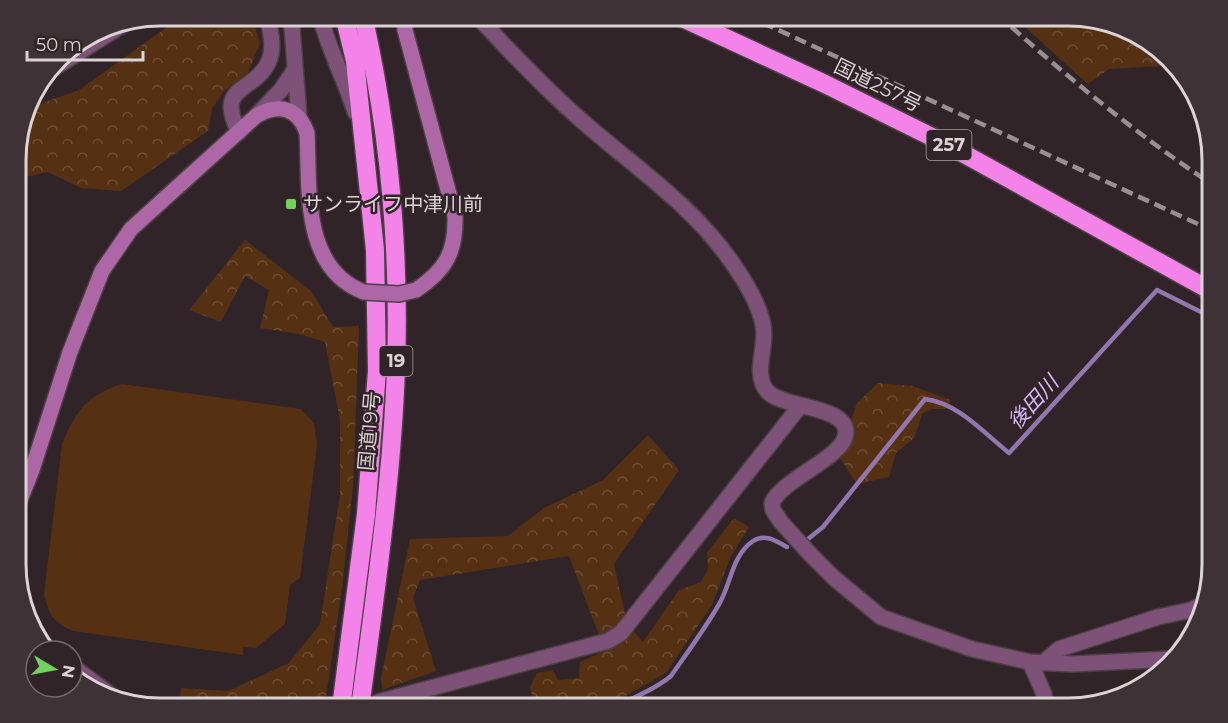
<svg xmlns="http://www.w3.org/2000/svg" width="1228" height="723" viewBox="0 0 1228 723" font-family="Montserrat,'Noto Sans JP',sans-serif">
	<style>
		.forest { fill: url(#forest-crowns) }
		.garden { fill: #553013 }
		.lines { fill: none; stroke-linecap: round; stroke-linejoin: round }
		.stream { stroke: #9277ae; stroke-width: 4.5 }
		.street-casing { stroke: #4c4044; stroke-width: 18 }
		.secondary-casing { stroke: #4c4044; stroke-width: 18 }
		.highway-casing { stroke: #4c4044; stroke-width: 21 }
		.street { stroke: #7d5178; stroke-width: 15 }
		.secondary { stroke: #ad66a6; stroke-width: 15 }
		.highway { stroke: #f383e8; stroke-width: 18 }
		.rail { stroke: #998e91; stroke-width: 4.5; stroke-dasharray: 12 6; stroke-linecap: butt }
		.secondary-bridge-casing { stroke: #4c4044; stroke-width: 18; stroke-linecap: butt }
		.secondary-bridge { stroke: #ad66a6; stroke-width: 15 }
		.poi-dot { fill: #73d25d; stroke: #312428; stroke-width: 2 }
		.labels { text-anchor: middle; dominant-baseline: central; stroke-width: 5; stroke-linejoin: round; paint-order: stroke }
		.shield { fill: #312428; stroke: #a99ea1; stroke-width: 1.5 }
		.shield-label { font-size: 18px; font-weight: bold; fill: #dcd3d5 }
		.street-label { font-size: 20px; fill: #dcd3d5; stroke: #312428 }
		.poi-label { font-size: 20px; fill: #dcd3d5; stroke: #312428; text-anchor: start }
		.water-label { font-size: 21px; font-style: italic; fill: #d3b9f9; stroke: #312428 }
		.rim { fill: none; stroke: #dcd3d5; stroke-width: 3 }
	</style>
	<defs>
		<pattern id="forest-crowns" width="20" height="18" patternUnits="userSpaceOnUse" patternTransform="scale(1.5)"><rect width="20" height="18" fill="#553013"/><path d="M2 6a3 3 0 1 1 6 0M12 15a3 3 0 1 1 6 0" fill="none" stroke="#6d4d34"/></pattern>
	</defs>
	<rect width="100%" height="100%" fill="#312428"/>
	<!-- forest -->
	<path class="forest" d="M 184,15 L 251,15 L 260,43 L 248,73 L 224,91 L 212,109 L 208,131 L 121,191 L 81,188 L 48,172 L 16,179 L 16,141 L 26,109 L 79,90 Z
		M 1012,15 L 1068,15 L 1141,35 L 1164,58 L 1161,66 L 1109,69 L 1088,84 Z
		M 245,240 L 311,291 L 333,327 L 359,326 L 353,488 L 342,588 L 325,704 L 179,708 L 181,688 L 228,691 L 289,663 L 320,624 L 340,494 L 340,420 L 325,342 L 299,334 L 260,328 L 269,290 L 245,276 L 221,322 L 189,310 Z
		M 878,383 L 912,386 L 951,400 L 946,409 L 931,409 L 922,414 L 914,438 L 896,453 L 889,477 L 857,484 L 838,455 L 852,436 L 852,417 L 857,403 Z
		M 648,435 L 679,470 L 614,564 L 627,623 L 643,642 L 679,590 L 701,582 L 708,570 L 707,553 L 734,518 L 749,527 L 731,556 L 712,605 L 666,673 L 604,708 L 535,708 L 530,687 L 537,673 L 553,670 L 558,680 L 579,678 L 580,662 L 605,651 L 569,556 L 420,580 L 413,598 L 436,671 L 382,690 L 381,678 L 410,539 L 508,536 L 544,508 L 603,480 Z"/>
	<!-- garden -->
	<path class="garden" d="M 122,384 L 301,409 L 314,423 L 317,445 L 300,578 L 290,585 L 285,624 L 256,648 L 243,647 L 243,655 L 73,631 C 53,622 50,616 44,595 L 62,444 C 76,411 87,395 122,384 Z"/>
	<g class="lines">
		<!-- stream -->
		<path class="stream" d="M 808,539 L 823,527 L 925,399 C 958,403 984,433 1009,453 L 1157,290 L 1213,318
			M 616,708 C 634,696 655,690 671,676 C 687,653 704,630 718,606 C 731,586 731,556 753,541 C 765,533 776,541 787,547"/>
		<!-- street casing -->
		<g class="street-casing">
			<path id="street" d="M 291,15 L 299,116
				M 320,15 C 328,49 345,79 355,112
				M 476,15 C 512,54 548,92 589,127 C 638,169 696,209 733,264 C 745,281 759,304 763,325 C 768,345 752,373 767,391 C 783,409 847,405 846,433 C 845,457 782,479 772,503 L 773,510 L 781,522 L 810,554 L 834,578 L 881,617 L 972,649 L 1030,662 L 1073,664 L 1170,659
				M 48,72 L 129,21
				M 256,116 L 281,90 L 295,69
				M 239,132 C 214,84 255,93 269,61 C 275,46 270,30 267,15
				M 38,641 L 52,651
				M 1030,662 L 1044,694 L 1046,708
				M 1043,663 L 1059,649 L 1158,617 L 1191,610 L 1203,604
				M 72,666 L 111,695
				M 378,702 L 608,641 L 621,633 L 800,406"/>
		</g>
		<!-- secondary casing -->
		<g class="secondary-casing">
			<path id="secondary" d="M 405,15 L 405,30 L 455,216 C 456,252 446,270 416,290
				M 16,510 L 32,470 L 70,352 L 102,271 L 131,229 L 256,116 C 278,103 298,107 307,133 C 310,188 301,268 364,292"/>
		</g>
		<!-- highway casing -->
		<g class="highway-casing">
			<path id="highway" d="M 676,15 L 825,84 L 948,145 L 1213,292
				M 341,708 L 366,514 L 377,371 L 375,250 L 355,61 L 344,15
				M 360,708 C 375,596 392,481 396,368 C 400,250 389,130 363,15"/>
		</g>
		<!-- street -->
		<use href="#street" class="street"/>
		<!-- secondary -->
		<use href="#secondary" class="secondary"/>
		<!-- highway -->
		<use href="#highway" class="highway"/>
		<!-- rail -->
		<path class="rail" d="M 746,15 L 1213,231
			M 998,15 C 1066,76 1136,134 1213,185"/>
		<!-- secondary-bridge casing -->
		<g class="secondary-bridge-casing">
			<path id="secondary-bridge" d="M 364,292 L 399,294 L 416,290"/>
		</g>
		<!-- secondary-bridge -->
		<use href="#secondary-bridge" class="secondary-bridge"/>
	</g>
	<!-- markers -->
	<rect class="poi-dot" x="285" y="198" width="12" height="12" rx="3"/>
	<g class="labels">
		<!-- shield labels -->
		<g class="shield">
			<rect x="926.5" y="130" width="45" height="30" rx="4.5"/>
			<rect x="379.5" y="346" width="33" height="30" rx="4.5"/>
		</g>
		<g class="shield-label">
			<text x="949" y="145">257</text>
			<text x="396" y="361">19</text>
		</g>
		<!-- street labels -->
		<g class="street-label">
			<text transform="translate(878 85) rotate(26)">国道257号</text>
			<text transform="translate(369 431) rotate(-85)">国道19号</text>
		</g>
		<!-- poi labels -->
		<g class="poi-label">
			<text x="303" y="204">サンライフ中津川前</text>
		</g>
		<!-- water labels -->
		<g class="water-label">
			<text transform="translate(1033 402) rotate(-48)">後田川</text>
		</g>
	</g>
	<!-- crop -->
	<path d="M0 0H1228V723H0ZM160 26H1068A134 134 0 0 1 1202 160V564A134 134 0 0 1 1068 698H160A134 134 0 0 1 26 564V160A134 134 0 0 1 160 26Z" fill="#3f3236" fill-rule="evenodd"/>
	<path class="rim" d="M160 26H1068A134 134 0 0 1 1202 160V564A134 134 0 0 1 1068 698H160A134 134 0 0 1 26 564V160A134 134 0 0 1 160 26Z"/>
	<!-- north arrow -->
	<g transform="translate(54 669) rotate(100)"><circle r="28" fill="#312428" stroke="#756a6d" stroke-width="1.5"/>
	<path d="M0-4.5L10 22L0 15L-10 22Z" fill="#73d25d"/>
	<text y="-9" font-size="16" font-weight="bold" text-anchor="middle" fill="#dcd3d5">N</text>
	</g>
	<!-- scale -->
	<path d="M27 51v9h116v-9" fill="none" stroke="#dcd3d5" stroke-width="3"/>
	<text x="36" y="51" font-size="18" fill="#dcd3d5" stroke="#312428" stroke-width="4.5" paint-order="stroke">50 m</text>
</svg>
